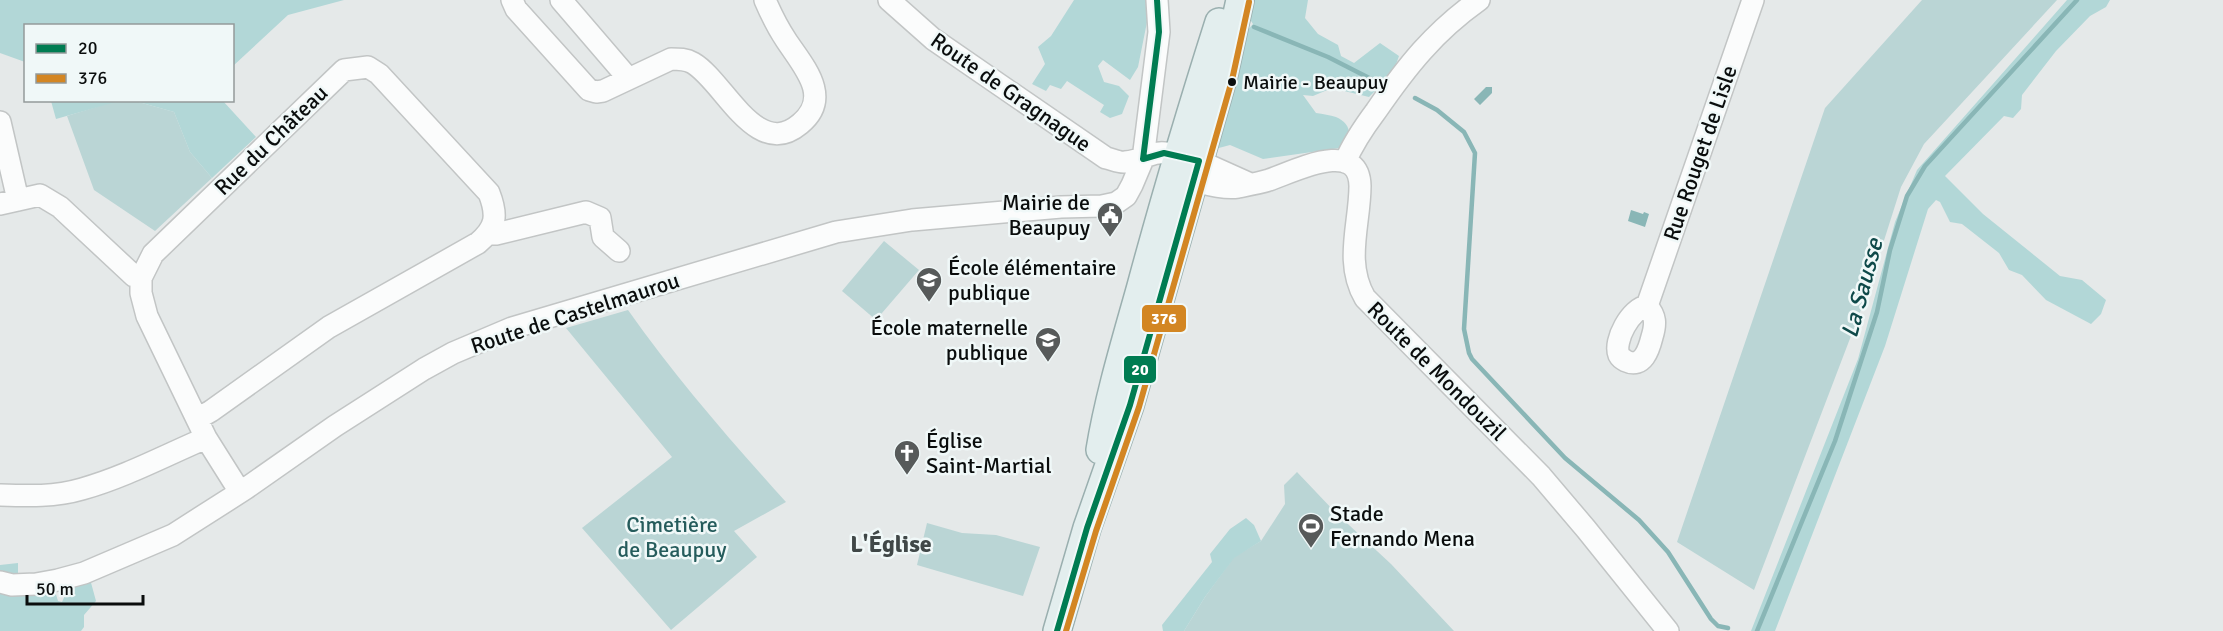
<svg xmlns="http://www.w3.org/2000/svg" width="2223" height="631" viewBox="0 0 2223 631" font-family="Signika,sans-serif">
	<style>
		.green { fill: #bad5d5 }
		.forest { fill: #b2d7d7 }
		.water { fill: #89b6b6 }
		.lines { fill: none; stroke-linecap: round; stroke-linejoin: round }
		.stream { stroke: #89b6b6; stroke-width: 4.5 }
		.minor-casing { stroke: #c2c5c5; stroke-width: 24 }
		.major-casing { stroke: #9aafaf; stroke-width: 30 }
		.minor { stroke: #fbfcfc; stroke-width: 21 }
		.major { stroke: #e3eeee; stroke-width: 27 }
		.bus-1-casing { stroke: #f0f8f8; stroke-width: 10 }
		.bus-2-casing { stroke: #f0f8f8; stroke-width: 10 }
		.bus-1 { stroke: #007c52; stroke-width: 6 }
		.bus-2 { stroke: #d38623; stroke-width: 6 }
		.bus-dot { fill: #0a0d0d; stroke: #f0f8f8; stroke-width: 2 }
		.labels { text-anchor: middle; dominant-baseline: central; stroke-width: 5; stroke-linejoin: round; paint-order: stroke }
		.bus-label { font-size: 20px; fill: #0a0d0d; stroke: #f0f8f8; text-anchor: start }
		.street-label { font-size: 22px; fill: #0a0d0d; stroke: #f0f8f8 }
		.poi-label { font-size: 22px; fill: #0a0d0d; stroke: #f0f8f8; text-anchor: start }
		.park-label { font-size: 22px; fill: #255c5c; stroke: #f0f8f8 }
		.water-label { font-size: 24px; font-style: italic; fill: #0e4949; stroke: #f0f8f8 }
		.neighbourhood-label { font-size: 24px; font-weight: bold; fill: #404747; stroke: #f0f8f8 }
		.line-badge { stroke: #f0f8f8; stroke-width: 2 }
		.badge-label { font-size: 16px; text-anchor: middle; font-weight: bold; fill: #fff }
	</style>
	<rect width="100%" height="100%" fill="#e5e9e9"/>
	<!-- green -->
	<path class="green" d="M 1922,0 L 2057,0 L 1924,144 L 1901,187 L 1867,294 L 1754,590 L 1677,542 L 1825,108 Z
		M 119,100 L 135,101 L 174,112 L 190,152 L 212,178 L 155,231 L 94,190 L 67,116 Z
		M 884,241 L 919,270 L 876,320 L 842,291 Z
		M 628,310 C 676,378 730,440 786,502 L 734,531 L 757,557 L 671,630 L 582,528 L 672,457 L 566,328 Z
		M 1297,472 L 1335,512 L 1391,564 L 1454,631 L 1184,631 L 1205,597 L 1234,557 L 1261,541 L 1285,504 L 1284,485 Z
		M 927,523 L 962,533 L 996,535 L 1040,547 L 1023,596 L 917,565 Z"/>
	<!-- forest -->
	<path class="forest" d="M 0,0 L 344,0 L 288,15 L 233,66 L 232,26 L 26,26 L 25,62 L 0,53 Z
		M 1074,0 L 1147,0 L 1150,7 L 1138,67 L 1130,80 L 1103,60 L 1098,66 L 1104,82 L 1119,86 L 1129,96 L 1122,114 L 1110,118 L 1100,112 L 1104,105 L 1067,81 L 1061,89 L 1050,85 L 1046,91 L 1032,84 L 1045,64 L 1038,47 L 1051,36 Z
		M 1247,0 L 1308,0 L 1305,18 L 1318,34 L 1338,45 L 1341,56 L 1354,63 L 1380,43 L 1399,56 L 1393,73 L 1369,97 L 1332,88 L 1313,96 L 1303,95 L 1316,113 C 1323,114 1330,115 1336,117 C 1352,124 1353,138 1340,148 L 1263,159 L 1230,145 L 1215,149 L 1238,41 L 1253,24 L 1244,10 Z
		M 2067,0 L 2110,0 L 2106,7 L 2090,16 L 2056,51 L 2022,95 L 2021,109 L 2013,118 L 2004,116 L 1945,176 L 1983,214 L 2060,276 L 2082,280 L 2106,300 L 2101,314 L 2091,324 L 2046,300 L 2022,275 L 2009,270 L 1999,253 L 1962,224 L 1950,222 L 1940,202 L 1936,200 L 1928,209 L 1885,346 L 1775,631 L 1751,631 L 1858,359 L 1895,222 L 1917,170 Z
		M 51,101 L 51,100 L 119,101 L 56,119 Z
		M 135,101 L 223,101 L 256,137 L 212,178 L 190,152 L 174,112 Z
		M 1246,518 L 1254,525 L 1261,541 L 1234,558 L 1205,597 L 1184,631 L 1163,631 L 1162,625 L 1212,562 L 1210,554 L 1230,529 Z
		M 18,563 L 18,589 L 54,588 L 58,601 L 62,602 L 68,589 L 90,579 L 96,601 L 84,615 L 84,627 L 81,631 L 0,631 L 0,565 Z"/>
	<!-- water -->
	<path class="water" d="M 1486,87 L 1492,87 L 1492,93 L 1480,105 L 1474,99 Z
		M 1631,210 L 1643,214 L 1644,212 L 1649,214 L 1645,227 L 1628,221 Z"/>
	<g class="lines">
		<!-- stream -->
		<path class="stream" d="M 1254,27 L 1328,57 L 1379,83
			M 1415,98 L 1437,110 L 1464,132 L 1475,153 L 1464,329 L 1469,353 L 1472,359 L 1565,458 L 1639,520 L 1668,552 L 1711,619 L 1718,626 L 1728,628
			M 1757,631 L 1835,441 L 1877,312 L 1890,250 L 1907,196 L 1925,166 L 2077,0"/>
		<!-- minor casing -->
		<g class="minor-casing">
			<path id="minor" d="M 512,0 L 516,9 L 589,90 L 596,92 L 603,91 L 671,59 C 679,59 686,59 693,63 C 724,81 756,161 800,124 C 833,97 803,66 786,40 C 778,28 771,14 765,0
				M 561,0 L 628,78
				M 889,0 L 933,39 L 1106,158 C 1112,159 1119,163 1125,162 C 1149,160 1149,148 1177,155
				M 0,122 L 18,200
				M 1199,161 L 1248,183
				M 1345,162 C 1353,143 1364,127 1376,111 C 1407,66 1434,32 1479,0
				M 1193,181 C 1206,184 1224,189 1238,187 C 1248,185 1259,183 1269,180 C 1293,172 1359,137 1360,186 C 1360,224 1344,262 1365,298 L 1541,476 L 1586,529 L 1668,631
				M 0,204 L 40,195 L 60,207 L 134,276 L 141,278
				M 489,234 L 496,234 L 586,212 L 600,218 L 603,237 L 619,251
				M 1647,306 L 1753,0
				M 1647,306 C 1656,316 1656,324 1652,337 C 1649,349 1643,369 1626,361 C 1624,360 1620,357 1619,355 C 1613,341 1631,308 1647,306 Z
				M 197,419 L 211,411 L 329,327 L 478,243 C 496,228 498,216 489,193 L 379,74 L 368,67 L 344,70 L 153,254 L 141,278 L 141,293 L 147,316 L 206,438 L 240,492
				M 0,495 C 28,496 55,497 82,489 C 125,477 166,455 206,438
				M 0,582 L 12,585 L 36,584 L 58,580 L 84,573 L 173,535 L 245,489 L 335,426 L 424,369 L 453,353 L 512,328 L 836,232 L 912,220 L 1061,207 L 1102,206 L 1116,203 L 1126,196 L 1132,185 L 1143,159 L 1159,32 L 1157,0"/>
		</g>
		<!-- major casing -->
		<g class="major-casing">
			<path id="major" d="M 1100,450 C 1109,395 1126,340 1141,286 C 1165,197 1191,110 1219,22
				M 1057,631 L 1087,528 L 1130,405 L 1223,78 L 1240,0"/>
		</g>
		<!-- minor -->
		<use href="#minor" class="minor"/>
		<!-- major -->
		<use href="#major" class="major"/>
		<!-- bus-1 casing -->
		<g class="bus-1-casing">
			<path id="bus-1" d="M 1143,159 L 1159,32 L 1157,0
				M 1057,631 L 1087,528 L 1130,405 L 1199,161 L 1164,153 L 1143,159"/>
		</g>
		<!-- bus-2 casing -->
		<g class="bus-2-casing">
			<path id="bus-2" d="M 1066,631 L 1096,531 L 1139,407 L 1232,80 L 1249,2"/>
		</g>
		<!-- bus-1 -->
		<use href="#bus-1" class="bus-1"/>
		<!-- bus-2 -->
		<use href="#bus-2" class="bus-2"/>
	</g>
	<!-- icons -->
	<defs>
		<g id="civic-pin" transform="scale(1.35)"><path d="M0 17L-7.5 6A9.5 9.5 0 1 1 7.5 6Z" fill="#575a5a" stroke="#f0f8f8"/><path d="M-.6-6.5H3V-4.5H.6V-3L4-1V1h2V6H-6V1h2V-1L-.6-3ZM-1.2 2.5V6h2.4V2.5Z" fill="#fff"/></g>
		<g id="school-pin" transform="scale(1.35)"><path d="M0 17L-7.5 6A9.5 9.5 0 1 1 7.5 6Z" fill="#575a5a" stroke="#f0f8f8"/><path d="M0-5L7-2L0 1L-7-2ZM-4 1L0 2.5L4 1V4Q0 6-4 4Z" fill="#fff"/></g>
		<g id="church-pin" transform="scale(1.35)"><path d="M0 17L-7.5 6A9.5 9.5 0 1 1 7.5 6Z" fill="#575a5a" stroke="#f0f8f8"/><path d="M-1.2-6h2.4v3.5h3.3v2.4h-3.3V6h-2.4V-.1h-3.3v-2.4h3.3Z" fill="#fff"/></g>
		<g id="stadium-pin" transform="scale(1.35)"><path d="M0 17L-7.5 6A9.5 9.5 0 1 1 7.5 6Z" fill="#575a5a" stroke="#f0f8f8"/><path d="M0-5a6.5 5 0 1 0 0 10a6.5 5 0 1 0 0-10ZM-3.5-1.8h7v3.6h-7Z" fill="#fff"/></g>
	</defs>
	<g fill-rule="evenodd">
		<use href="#civic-pin" x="1110" y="215"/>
		<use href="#school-pin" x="929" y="280"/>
		<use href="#school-pin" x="1048" y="340"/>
		<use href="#church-pin" x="907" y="453"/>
		<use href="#stadium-pin" x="1311" y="526"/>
	</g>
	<!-- markers -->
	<circle class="bus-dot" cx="1232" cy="82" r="5"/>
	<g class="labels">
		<!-- bus labels -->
		<g class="bus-label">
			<text x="1243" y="82">Mairie - Beaupuy</text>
		</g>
		<!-- street labels -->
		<g class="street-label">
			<text transform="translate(1011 92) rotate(35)">Route de Gragnague</text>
			<text transform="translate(271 140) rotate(-44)">Rue du Château</text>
			<text transform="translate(1700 153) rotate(-71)">Rue Rouget de Lisle</text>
			<text transform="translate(575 313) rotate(-18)">Route de Castelmaurou</text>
			<text transform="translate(1437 371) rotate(45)">Route de Mondouzil</text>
		</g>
		<!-- poi labels -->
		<g class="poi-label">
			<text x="1090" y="202" text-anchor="end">Mairie de<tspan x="1090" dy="25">Beaupuy</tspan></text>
			<text x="948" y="267">École élémentaire<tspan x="948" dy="25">publique</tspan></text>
			<text x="1028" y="327" text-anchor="end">École maternelle<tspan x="1028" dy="25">publique</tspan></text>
			<text x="926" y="440">Église<tspan x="926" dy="25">Saint-Martial</tspan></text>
			<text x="1330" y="513">Stade<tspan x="1330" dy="25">Fernando Mena</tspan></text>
		</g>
		<!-- park labels -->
		<g class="park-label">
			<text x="672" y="524">Cimetière<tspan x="672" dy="25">de Beaupuy</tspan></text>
		</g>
		<!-- water labels -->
		<g class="water-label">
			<text transform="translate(1862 288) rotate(-75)">La Sausse</text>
		</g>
		<!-- neighbourhood labels -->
		<g class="neighbourhood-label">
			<text x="891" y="544">L'Église</text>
		</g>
	</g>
	<g class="line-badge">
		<rect x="1141" y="304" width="46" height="29" rx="6" fill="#d38623"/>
		<rect x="1123" y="355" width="34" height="29" rx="6" fill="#007c52"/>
	</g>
	<g class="badge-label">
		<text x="1164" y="324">376</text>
		<text x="1140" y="375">20</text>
	</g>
	<!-- legend -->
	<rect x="24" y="24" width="210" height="78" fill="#f0f8f8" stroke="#949a9a" stroke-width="1.5"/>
	<rect x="36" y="44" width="30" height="9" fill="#007c52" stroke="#949a9a" stroke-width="1.5"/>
	<text x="78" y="54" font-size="18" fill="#0a0d0d">20</text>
	<rect x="36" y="74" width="30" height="9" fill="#d38623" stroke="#949a9a" stroke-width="1.5"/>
	<text x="78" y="84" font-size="18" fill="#0a0d0d">376</text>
	<!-- scale -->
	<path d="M27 595v9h116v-9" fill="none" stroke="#0a0d0d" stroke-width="3"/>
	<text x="36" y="595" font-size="18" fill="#0a0d0d" stroke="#f0f8f8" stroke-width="4.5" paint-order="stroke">50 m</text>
</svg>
